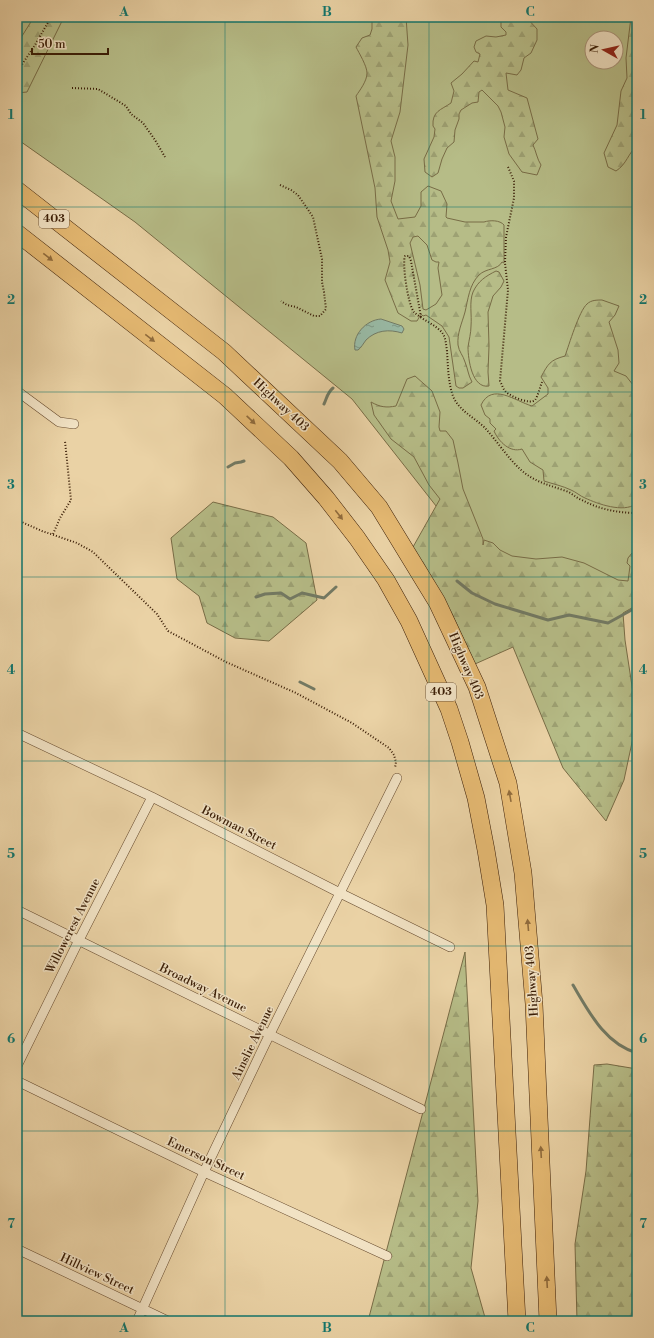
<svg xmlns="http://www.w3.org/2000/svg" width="654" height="1338" viewBox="0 0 654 1338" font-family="'Libre Bodoni',serif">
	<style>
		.green { fill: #b6bc87; stroke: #786c46; fill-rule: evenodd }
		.forest { fill: url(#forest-firs); stroke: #786c46; fill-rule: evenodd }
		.water { fill: url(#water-ripples); stroke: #727a64 }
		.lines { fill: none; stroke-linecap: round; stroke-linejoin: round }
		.stream { stroke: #727a64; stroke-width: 3 }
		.street-casing { stroke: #664a2e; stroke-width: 10 }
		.highway-casing { stroke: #3a1d06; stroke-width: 18 }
		.path { stroke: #3a1d06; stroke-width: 2; stroke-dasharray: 1 2; stroke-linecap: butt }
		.street { stroke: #f1e2c4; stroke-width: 9 }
		.highway { stroke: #e5b972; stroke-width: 17 }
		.oneway { fill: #906b3c }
		.grid { fill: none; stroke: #0f766e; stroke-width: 1; stroke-opacity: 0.55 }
		.labels { text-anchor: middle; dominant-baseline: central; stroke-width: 3; stroke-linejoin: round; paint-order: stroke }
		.shield { fill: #f1e2c4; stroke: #71583f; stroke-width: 1 }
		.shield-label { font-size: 11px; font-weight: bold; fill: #3a1d06 }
		.street-label { font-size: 12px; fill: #3a1d06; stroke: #f1e2c4 }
		.neatline { fill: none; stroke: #0f766e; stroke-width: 1.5 }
		.grid-label { font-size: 13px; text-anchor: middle; font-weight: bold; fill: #0f766e }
	</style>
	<defs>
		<pattern id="forest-firs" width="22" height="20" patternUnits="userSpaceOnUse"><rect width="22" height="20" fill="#b6bc87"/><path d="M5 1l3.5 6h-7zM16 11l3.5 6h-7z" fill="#9da173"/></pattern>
		<pattern id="water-ripples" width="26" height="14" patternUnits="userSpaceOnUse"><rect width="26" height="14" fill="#98b8a3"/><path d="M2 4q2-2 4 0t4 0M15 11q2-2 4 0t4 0" fill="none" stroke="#7d9583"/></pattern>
	</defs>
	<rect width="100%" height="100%" fill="#ead2a5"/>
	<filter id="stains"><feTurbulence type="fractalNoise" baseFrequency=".005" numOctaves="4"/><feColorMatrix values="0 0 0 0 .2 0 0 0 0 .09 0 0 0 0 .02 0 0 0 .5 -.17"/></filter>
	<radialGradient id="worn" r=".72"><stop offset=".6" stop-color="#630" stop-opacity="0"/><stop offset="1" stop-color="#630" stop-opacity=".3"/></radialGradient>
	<!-- green -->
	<path class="green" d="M 17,17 L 637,17 L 637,605 L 495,581 L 352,399 L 135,222 L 17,139 ZM 592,38 L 616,38 L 616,62 L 592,62 Z"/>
	<!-- forest -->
	<path class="forest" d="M 34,17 L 64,17 L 27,92 L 17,93 L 17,44 Z
		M 372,17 L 406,17 L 408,45 L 400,112 L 391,141 L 395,157 L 395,181 L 391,201 L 398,219 L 415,217 L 421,206 L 421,192 L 428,186 L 441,191 L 447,204 L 446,217 L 447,218 L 465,222 L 484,222 C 490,220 500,220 504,225 L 504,263 L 502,262 C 498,270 486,268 479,275 C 469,285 468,300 465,312 C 462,323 457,333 458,345 C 459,352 463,355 465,362 C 468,369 468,375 472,382 L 463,388 L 459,388 L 456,386 L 449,337 L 442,326 L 426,315 L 423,316 L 421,314 L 417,321 L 411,321 L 398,313 L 385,280 L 390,262 L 388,250 L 377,217 L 375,188 L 368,154 L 356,96 C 360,90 367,81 367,73 C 367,66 359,53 356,47 L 362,38 L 370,35 L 372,29 ZM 418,236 L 427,245 L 432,260 L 436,262 L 439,262 L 438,268 L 442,295 L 436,304 L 426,310 L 423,309 L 420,285 L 410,243 L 413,237 Z
		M 499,17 L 526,17 L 537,29 L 537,40 L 531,53 L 524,58 L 521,70 L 517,75 L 506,73 L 508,90 L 527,98 L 538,139 L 533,145 C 536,151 537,159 541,165 L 537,175 L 522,172 L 509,154 L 504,137 L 505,127 L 501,112 L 498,106 L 482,90 L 479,92 L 478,102 L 472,103 L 461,110 L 459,114 L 459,119 L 455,130 L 454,142 L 447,148 L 442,159 L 438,173 L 432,177 L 425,172 L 424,159 L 434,137 L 435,129 L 433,126 C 432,111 441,110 451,103 L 454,91 L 451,83 L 462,74 L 474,61 L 478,62 L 480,54 L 476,52 L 474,47 L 476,41 L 486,36 L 496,37 L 506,35 L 506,32 L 501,27 L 501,20 Z
		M 631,17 L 637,17 L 637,146 C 628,153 627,164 616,171 L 608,167 L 604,153 L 617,125 L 621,91 L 627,78 L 626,58 Z
		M 496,271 L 499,272 L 504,281 L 501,287 L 493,296 L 488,312 L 489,346 L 488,372 L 489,386 C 472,389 468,359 468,347 C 469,340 471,333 471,326 C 472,315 469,302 473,292 C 478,281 486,276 496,271 Z
		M 602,300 L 619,306 L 615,315 L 609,322 L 618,350 L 619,363 L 614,371 L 626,376 L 637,390 L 637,502 L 636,504 C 623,513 598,504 585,498 C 580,496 576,492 571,490 C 563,486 553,484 544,481 L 543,470 L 530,462 L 522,449 C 510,453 499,442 494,431 L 496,429 L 490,423 L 490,419 L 485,415 L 481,405 C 492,382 515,401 532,406 L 548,394 L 548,388 L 541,377 C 548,364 550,360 565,356 C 569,345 579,311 587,304 C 591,300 597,300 602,300 Z
		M 415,376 L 432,391 L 440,412 L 439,427 L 440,431 L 446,431 L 453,440 L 458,463 L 463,489 L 483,539 L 483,545 L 484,540 L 493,543 L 500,550 L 512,556 L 536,559 L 562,557 L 584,563 L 618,580 L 628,581 L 630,566 L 627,563 L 628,558 L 632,553 L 637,555 L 635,579 L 637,605 L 623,613 L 625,640 L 637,719 L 624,780 L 606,821 L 563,768 L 513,647 L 475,664 L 451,612 L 413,547 L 440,499 L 429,485 L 414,457 L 391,439 L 374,415 L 371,402 C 380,407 386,408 396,406 L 407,379 Z
		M 213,502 L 273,517 L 306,543 L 317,600 L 269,641 L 235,638 L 207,623 L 199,596 L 177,579 L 171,538 Z
		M 465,952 L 478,1201 L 471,1268 L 486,1321 L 368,1321 Z
		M 607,1064 L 637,1069 L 637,1321 L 577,1321 L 575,1244 L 586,1171 L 594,1065 Z"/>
	<!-- water -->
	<path class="water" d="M 381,319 L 402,326 L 404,329 L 402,333 C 389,329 376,330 366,340 C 363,344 361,348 358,350 L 355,350 C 352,335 366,320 381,319 Z"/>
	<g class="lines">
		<!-- stream -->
		<path class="stream" d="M 324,404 C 327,398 327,393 333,388
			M 228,467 L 235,463 L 241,462 L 244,461
			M 17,514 L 18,516
			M 457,581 L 472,593 L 495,604 L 548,620 L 569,615 L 608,623 L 637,607
			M 256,597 L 265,594 L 281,593 L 290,599 L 302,593 L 324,598 L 336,587
			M 300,682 L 314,689
			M 573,985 C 589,1012 605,1044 637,1053"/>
		<!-- street casing -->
		<g class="street-casing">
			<path id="street" d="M 17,391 L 59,422 L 74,424
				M 17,733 L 152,797 L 340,893 L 450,947
				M 17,910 L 421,1109
				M 17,1066 L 79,940 L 152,797
				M 17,1081 L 204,1172 L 387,1256
				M 17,1249 L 168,1321
				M 137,1321 L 204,1172 L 265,1044 L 397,778"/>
		</g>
		<!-- highway casing -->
		<g class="highway-casing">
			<path id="highway" d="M 17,190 L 224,352 L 340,461 L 379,507 L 437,602 L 477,687 L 508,783 L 523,873 L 534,1004 L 548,1321
				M 17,233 L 225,396 L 291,458 L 326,498 L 357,538 L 386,580 L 409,621 L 449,709 L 460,742 L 476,798 L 486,850 L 495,905 L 517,1321"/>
		</g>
		<!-- path -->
		<path class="path" d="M 17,72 L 35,45 L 51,17
			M 72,88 L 98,89 L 126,106 L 131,114 L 143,123 L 155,140 L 165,157
			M 508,167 L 514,181 L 514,198 L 506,237 L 505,263 L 508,290 L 500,381 C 502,385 503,389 506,392 C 510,396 530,405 535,400 C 538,396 540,387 542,382
			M 280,185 L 291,190 L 298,195 L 313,217 L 322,259 L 322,282 L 324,292 L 326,309 L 320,316 L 314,316 L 296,307 L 287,305 L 281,301
			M 421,317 L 411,261 L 409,256 L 405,256 C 402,264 408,305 414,312 C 422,320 437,325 443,334 C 446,339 446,345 447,351 C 448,366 448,382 453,396 C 459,411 474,417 485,428 C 497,441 507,457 520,469 C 534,482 549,485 566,491 C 572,493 576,498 582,500 C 598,509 618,513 637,513
			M 17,520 L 42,531 L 77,543 L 93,552 L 157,614 L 168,631 L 226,662 L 296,693 L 352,723 L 389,748 L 394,755 L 396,762 L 395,768
			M 53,534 L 60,518 L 71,500 L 65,441"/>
		<!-- street -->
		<use href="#street" class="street"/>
		<!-- highway -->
		<use href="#highway" class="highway"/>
	</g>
	<!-- one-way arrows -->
	<defs><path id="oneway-solid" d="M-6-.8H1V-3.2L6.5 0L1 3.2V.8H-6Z"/></defs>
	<g class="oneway">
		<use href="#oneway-solid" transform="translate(48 257) rotate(38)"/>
		<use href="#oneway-solid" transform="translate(150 338) rotate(38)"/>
		<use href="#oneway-solid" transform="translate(251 420) rotate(43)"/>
		<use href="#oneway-solid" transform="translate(339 515) rotate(52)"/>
		<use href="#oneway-solid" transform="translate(510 796) rotate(-100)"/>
		<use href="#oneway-solid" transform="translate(528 925) rotate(-95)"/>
		<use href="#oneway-solid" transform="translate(541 1152) rotate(-93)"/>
		<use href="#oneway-solid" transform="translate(547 1282) rotate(-93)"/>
	</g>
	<!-- grid -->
	<path class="grid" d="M 225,17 L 225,1321M 429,17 L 429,1321M 17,207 L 637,207M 17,392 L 637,392M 17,577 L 637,577M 17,761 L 637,761M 17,946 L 637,946M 17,1131 L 637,1131"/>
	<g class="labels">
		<!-- shield labels -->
		<g class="shield">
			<rect x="39" y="210" width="30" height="18" rx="3"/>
			<rect x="426" y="683" width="30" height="18" rx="3"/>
		</g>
		<g class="shield-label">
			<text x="54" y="219">403</text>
			<text x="441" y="692">403</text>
		</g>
		<!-- street labels -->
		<g class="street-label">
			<text transform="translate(281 405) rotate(43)">Highway 403</text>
			<text transform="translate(466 666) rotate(67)">Highway 403</text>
			<text transform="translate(239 828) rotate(27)">Bowman Street</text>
			<text transform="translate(73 926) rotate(-63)">Willowcrest Avenue</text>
			<text transform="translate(532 981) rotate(-94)">Highway 403</text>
			<text transform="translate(203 988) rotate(26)">Broadway Avenue</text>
			<text transform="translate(253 1043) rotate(-64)">Ainslie Avenue</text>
			<text transform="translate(206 1159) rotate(25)">Emerson Street</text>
			<text transform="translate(97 1274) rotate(25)">Hillview Street</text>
		</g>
	</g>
	<!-- margin -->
	<rect width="654" height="1338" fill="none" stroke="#ead2a5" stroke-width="44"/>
	<!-- north arrow -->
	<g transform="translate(604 50) rotate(278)"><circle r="19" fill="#f1e2c4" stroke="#a89378"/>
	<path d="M0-3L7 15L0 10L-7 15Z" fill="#8f2418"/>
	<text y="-6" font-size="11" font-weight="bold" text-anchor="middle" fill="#3a1d06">N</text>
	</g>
	<!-- scale -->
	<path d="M32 48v6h76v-6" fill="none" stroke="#3a1d06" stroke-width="2"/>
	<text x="38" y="48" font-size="12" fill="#3a1d06" stroke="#f1e2c4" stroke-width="3" paint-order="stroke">50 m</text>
	<rect x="22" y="22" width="610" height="1294" class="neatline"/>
	<g class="grid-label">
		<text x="124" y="16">A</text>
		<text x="327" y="16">B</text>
		<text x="530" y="16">C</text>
		<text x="11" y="119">1</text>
		<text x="643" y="119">1</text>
		<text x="11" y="304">2</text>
		<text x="643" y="304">2</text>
		<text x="11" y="489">3</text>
		<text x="643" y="489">3</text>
		<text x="11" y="674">4</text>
		<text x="643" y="674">4</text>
		<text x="11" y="858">5</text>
		<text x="643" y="858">5</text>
		<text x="11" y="1043">6</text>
		<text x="643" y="1043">6</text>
		<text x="11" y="1228">7</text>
		<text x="643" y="1228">7</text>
		<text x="124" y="1332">A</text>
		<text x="327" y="1332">B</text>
		<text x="530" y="1332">C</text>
	</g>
	<rect width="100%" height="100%" filter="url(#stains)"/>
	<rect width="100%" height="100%" fill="url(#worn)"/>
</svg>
